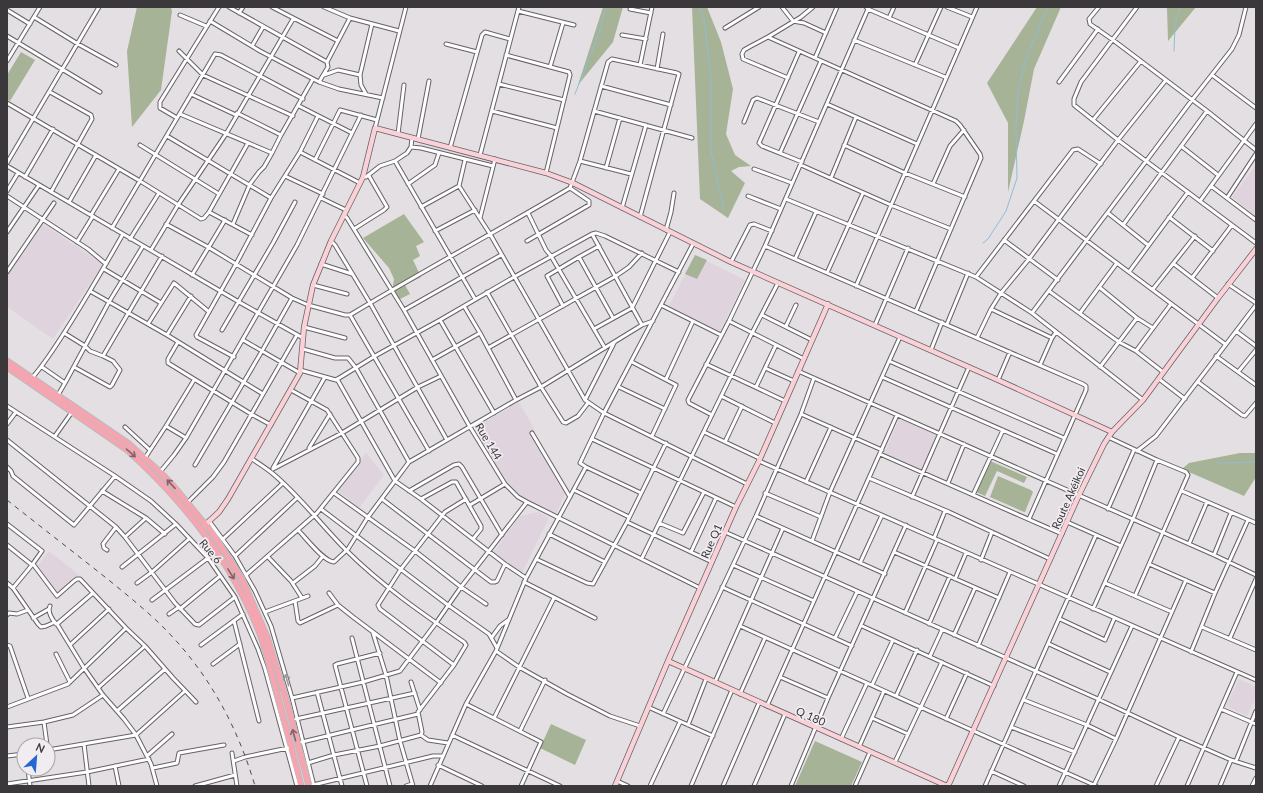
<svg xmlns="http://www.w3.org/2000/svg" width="1263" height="793" viewBox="0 0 1263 793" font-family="Lato,sans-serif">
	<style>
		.built { fill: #dfd4de }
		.green { fill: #a7b396 }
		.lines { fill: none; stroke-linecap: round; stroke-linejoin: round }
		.stream { stroke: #8dbfd4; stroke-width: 1 }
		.street-casing { stroke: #666266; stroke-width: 5 }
		.secondary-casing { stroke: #666266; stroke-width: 6 }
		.primary-casing { stroke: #bcbbbc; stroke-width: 7 }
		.street { stroke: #fff; stroke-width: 3 }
		.secondary { stroke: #fbd1d8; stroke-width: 4.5 }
		.primary { stroke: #f7a4b1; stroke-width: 5 }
		.rail { stroke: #4e4c4e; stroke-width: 1; stroke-dasharray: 5 5; stroke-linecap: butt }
		.oneway { stroke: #86636a }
		.oneway2 { stroke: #9c9c9c }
		.labels { text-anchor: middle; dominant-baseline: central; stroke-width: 3.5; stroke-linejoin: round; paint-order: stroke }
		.street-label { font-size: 11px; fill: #3a383a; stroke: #f1ecf0 }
	</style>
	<rect width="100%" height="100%" fill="#e3dfe3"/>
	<!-- built -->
	<path class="built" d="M 1256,165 L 1256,217 L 1232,197 Z
		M 43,224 L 103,264 L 53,339 L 7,307 L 7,277 Z
		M 695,255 L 745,280 L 720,331 L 669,306 Z
		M 519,402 L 534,429 L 535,441 L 565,494 L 556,514 L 522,497 L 514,491 L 507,483 L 474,428 Z
		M 899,419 L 937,435 L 922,471 L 884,455 Z
		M 366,453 L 384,475 L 359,508 L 338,491 Z
		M 538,512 L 549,518 L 522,573 L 494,552 L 520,516 Z
		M 49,551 L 79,575 L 58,594 L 38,565 Z
		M 1239,679 L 1256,687 L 1256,697 L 1247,716 L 1226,706 Z"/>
	<!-- green -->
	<path class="green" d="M 137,7 L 171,7 L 172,11 L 161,90 L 132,127 L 127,51 Z
		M 603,7 L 623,7 L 613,42 L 578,85 Z
		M 692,7 L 707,7 L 721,42 L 733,89 L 726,134 L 735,155 L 751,166 L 739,167 L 731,171 L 745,183 L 728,218 L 700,199 Z
		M 1037,7 L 1061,7 L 1034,69 L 1024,121 L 1008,192 L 1008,123 L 987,83 Z
		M 1167,7 L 1196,7 L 1168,41 Z
		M 21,52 L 35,60 L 10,101 L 7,99 L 7,75 Z
		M 404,214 L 424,242 L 416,246 L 420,256 L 413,260 L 421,277 L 405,285 L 410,294 L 398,300 L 392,293 L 394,279 L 389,268 L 363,238 Z
		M 695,255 L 707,260 L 697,279 L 685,274 Z
		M 1240,453 L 1256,453 L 1256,477 L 1244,496 L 1182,469 L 1189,463 Z
		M 990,461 L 1027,477 L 1024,483 L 997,471 L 985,496 L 976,492 Z
		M 998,476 L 1031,490 L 1033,492 L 1025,512 L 1024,512 L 990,497 Z
		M 551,724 L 586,740 L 575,765 L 540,748 Z
		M 815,741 L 862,762 L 851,786 L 795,786 Z"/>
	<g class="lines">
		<!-- stream -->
		<path class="stream" d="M 699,7 L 704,19 L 711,79 L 711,151 L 724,210
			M 1174,51 L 1175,25 L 1180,7
			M 575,94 L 599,33 L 606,7
			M 983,243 L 988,239 L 1006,211 L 1017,178 L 1016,126 L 1018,93 L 1026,58 L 1048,7
			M 1217,463 L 1256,462"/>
		<!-- street casing -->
		<g class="street-casing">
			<path id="street" d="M 229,7 L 327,62
				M 272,7 L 338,41
				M 324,7 L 350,18 L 399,31
				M 782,7 L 793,21 L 804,23 L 826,33
				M 866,7 L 868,9 L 959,48
				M 947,7 L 972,17
				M 1099,7 L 1089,19 L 1090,24 L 1113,40 L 1207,111 L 1256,150
				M 1137,7 L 1081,82 L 1074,99 L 1074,105 L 1118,140 L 1256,243
				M 630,9 L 651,13
				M 7,10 L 30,24
				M 518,11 L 574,25
				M 239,13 L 243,7
				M 180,15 L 206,26
				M 34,17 L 78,44 L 116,65
				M 889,18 L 894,7
				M 210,21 L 260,51 L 319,82 L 339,89 L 383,98
				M 725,28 L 759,7
				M 622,35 L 646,39
				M 7,36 L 100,92
				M 768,37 L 956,121 L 960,125 L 980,154 L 981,158 L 916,311
				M 854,40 L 945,77
				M 446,44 L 477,52
				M 252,46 L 263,27
				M 179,51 L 203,75 L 293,116
				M 799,52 L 759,143 L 762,146 L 802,162
				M 506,55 L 569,72 L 570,75 L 546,173
				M 815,58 L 837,7
				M 7,61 L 40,7
				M 640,65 L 652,7
				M 915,65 L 941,7
				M 550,67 L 563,23
				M 657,69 L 663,34
				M 324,75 L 338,70 L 360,75
				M 1212,75 L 1256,108
				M 788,78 L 743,59 L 742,54 L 744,50 L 751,46 L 768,37 L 801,17 L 813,7
				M 319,82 L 328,67 L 327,62 L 350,18
				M 1059,82 L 1098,29
				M 499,84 L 564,100
				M 601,86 L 671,105
				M 50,92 L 91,115 L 92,119 L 51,192
				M 191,94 L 236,115
				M 366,94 L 361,85 L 360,75 L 372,24
				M 7,103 L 140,181 L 201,219 L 204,218 L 209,212 L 248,143
				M 827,104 L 917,144
				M 299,106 L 352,133
				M 492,111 L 557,128
				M 594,111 L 692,138
				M 237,113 L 281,135
				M 180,114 L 272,153
				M 177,118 L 160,108 L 160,102 L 219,7
				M 1093,120 L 1141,61
				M 744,122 L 753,100 L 757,98 L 819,122
				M 375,128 L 406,7
				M 398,134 L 404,85
				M 167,136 L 271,198
				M 418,139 L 429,81
				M 140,145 L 219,194
				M 844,145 L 905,173 L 965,197
				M 1181,146 L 1218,175
				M 411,147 L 421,148 L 493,166
				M 450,148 L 482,35 L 485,32 L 510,39
				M 300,152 L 360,183
				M 780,153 L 821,61
				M 480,155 L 519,7
				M 315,160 L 340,110 L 377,120
				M 465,160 L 459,186 L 490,234 L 585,400 L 604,413 L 747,484
				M 395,161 L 475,299
				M 580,161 L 631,174
				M 7,163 L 99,7
				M 801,165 L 891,205 L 951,229
				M 7,166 L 239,302 L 303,338
				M 606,168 L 620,118
				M 754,169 L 792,183
				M 285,176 L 323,194
				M 25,177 L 53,129
				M 363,177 L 366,177 L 380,166 L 395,161 L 407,153 L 411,147 L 412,138
				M 831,178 L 856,117
				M 408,184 L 435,165 L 439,153
				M 933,184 L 950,146 L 964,130
				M 1211,186 L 1256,220
				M 7,191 L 18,173
				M 7,196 L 88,249 L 106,264
				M 748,196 L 781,209
				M 321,198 L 346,210
				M 1227,198 L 1256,154
				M 786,199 L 976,277 L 1032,313 L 1143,400
				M 1034,201 L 1225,344
				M 1200,201 L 1256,124
				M 69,202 L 96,155
				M 421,207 L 459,186
				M 622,208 L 646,125
				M 209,212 L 252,235
				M 528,213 L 546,250 L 551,256 L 605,348
				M 1108,213 L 1148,245
				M 91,215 L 119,169
				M 344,215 L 347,218 L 404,310 L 470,427 L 505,484 L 518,497 L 527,502 L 700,588
				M 1169,217 L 1213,251
				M 480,218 L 495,159
				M 166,224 L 208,247 L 292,298 L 308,305 L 345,315 L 350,315 C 423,271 497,231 570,188 L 580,161 L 608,62 L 612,59 L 677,73 L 679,74 L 640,217
				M 233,224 L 250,184 L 259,172 L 264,167 L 272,153 L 281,135 L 313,79
				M 1123,225 L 1207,111
				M 112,228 L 215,54 L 221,55 L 303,99
				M 354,229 L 384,210 L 387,207 L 369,176
				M 666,230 L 671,212 L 674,193
				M 435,231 L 475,210
				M 7,232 L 39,185
				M 592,234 L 642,325
				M 130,239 L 159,193
				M 1004,240 L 1058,280
				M 331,241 L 335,245 L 370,303 L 447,440
				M 527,241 L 589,205 L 589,201 L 570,188
				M 77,242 L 93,216
				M 599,246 L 579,257 L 613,318
				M 765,246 L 1083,384 L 1086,386 L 1086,390 L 1029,519
				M 151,250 L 178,205 L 226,134 L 293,19
				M 795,259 L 816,212
				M 731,262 L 750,225 L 754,224 L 772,231
				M 321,264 L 352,274
				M 1174,264 L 1218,298
				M 104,269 L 161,303
				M 7,272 L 54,203
				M 1129,272 L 1188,192
				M 827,273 L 863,193
				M 192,275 L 225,220
				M 976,277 L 1073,150 L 1078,149 L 1101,164
				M 1192,278 L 1232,225
				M 1228,284 L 1256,303
				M 313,285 L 347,294
				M 856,286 L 977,7
				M 1099,287 L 1137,318 L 1153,328
				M 1153,289 L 1195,236
				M 90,291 L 167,335 L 263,394
				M 1049,291 L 1119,342 L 1136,351 L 1163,372
				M 487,292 L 541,387 L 563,422 L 566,423 L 578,416 L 588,403
				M 661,305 L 721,335
				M 464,306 L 480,333 L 516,400
				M 563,306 L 547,276 L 579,257
				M 991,309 L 1052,338
				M 404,310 L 501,255
				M 1032,313 L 1192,100 L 1232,49 L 1239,35 L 1246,7
				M 1080,313 L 1117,263
				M 350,315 L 429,451
				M 762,315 L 812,340
				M 440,320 L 494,413
				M 729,321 L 804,359
				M 148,324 L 174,283 L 208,311
				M 947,324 L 968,273
				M 875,325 L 908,248
				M 786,326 L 796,305
				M 304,327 L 345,338
				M 594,329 L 632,308 L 670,232
				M 222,330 L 273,243 L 295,202
				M 1236,331 L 1256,346
				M 64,333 L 85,346 L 90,351 L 103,356 L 113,361 L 120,370 L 112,385 L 110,387 L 74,367
				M 167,335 L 191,296
				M 977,338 L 991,309 L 1001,293 L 1029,259 L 1118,140 L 1166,80
				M 243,340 L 300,373
				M 178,342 L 168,359 L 168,363 L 251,414 L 271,425
				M 488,348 L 616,276 L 629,267 L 642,253
				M 303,349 L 335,358 L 348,358 L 356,368
				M 931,350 L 942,322
				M 1136,351 L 1171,304
				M 103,356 L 162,256
				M 1216,356 L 1256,385
				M 234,357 L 197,337 L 196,335 L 236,264 L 271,198 L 300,152 L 318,116
				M 432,360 L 480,333
				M 889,361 L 1064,438
				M 632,362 L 676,385 L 652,436
				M 706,364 L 785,401
				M 1040,365 L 1052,338 L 1056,332
				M 42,367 L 65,383 L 58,395
				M 1100,367 L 1137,318
				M 356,368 L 409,462
				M 765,368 L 794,381
				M 300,370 L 336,380 L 375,356 L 440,320 L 514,277 L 592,234 L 596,233 L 605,236 L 679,272
				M 798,371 L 1214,555 L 1256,575
				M 1238,372 L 1256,350
				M 882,377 L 1057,454
				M 32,378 C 47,361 59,341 71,322 C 89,293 106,264 123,234
				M 337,379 L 395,481 L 421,499 L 505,564 L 526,578
				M 666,379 L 693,321
				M 1159,379 L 1185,399
				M 998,380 L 1010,352
				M 1198,382 L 1242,415 L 1245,416 L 1256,403
				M 65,383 L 109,302 L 143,246
				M 619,387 L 665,409
				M 756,387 L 776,345
				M 721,396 L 775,423
				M 585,400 L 614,343
				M 7,406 L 115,476 L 151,501 L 176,524 L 208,558 L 235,597 L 258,649 L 265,669 L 297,786
				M 801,414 L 882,450
				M 712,415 L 689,403 L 688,400 L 729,321 L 765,246 L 868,9
				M 7,424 L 16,412
				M 166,426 L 186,438
				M 125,427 L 150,450
				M 704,432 L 759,458
				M 532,433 L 570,497
				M 55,436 L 72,412
				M 592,439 L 736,507
				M 7,440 L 116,527 L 125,537 L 175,603 L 195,624 L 199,625 L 235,597
				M 725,442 L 742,406
				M 309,448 L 330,414
				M 1137,451 L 1156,436 L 1256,305
				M 880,454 L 1062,534
				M 145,458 L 166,426 L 194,380
				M 252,459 C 258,463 266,468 272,473 C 299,495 321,525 346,550 C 381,585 423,614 464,642 L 466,645 L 454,665 L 418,712 L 422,732 L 421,735 L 380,746 L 334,755 L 308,763
				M 759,461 L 1256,680
				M 195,465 L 262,351 L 292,298
				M 7,467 L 11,471 L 13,476 L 74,525 L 115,476
				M 273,468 L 325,377
				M 273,469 L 342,433 L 418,387 L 441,376
				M 160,472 L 174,455 L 186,438 L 297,245 L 361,115
				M 869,478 L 949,512 L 1050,559
				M 806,482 L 831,427
				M 948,483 L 964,444
				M 574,490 L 629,517
				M 102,491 L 146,518
				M 409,491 L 454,465 L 459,464 L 462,467 L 502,535
				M 1182,491 L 1256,523
				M 334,493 L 415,551 L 461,587 L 486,604
				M 641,493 L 586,467 L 580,463 L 604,413 L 693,244
				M 765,493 L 821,517
				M 973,495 L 1003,430
				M 912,497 L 969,367
				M 382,499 L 491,582 L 495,582 L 497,581 L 505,564
				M 421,499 L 452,482 L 456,482 L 481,526 L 481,529 L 473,539
				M 187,503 L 213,477 L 224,462 L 297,335
				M 470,505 L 505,484
				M 321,509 L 448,605 L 489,634 L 497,648
				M 1108,509 L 1134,450
				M 756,516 L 885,574
				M 209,521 L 235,556 L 255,591 L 271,626 L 292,698 L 314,786
				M 627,522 L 712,562
				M 1067,522 L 1121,546
				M 659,523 L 683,533 L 704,492
				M 7,524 L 42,551 L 32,565 L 7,545
				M 298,530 C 306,538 323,561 334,562 L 348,549 L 368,517 L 409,462 L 516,400 L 541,387 L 642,325 L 653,321
				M 725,532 L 1098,699 L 1179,737 L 1231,760 L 1256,768
				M 549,534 L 605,562
				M 125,537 L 146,518 L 165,534
				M 934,538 L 945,511
				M 223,539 L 283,483
				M 812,541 L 830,492 L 900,337
				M 1189,544 L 1207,502
				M 107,550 L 104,548 L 103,544 L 116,527
				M 691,552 L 716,498
				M 894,552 L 999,598
				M 1214,555 L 1231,513
				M 235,556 L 297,498
				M 268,557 L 291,581 L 302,598
				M 642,558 L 752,333 L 778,283
				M 536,559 L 587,583 L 593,584 L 627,522 L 666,443
				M 981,560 L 992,532
				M 860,563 L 882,515
				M 33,564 L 57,596 L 74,581 L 77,579 L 80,579 L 126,628 L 145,646 L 173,678 L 196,702
				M 1149,564 L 1215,593
				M 733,565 L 814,601
				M 122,567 L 176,524
				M 246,575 L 317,513 L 358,462 L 358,458 L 327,410 L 291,390
				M 955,579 L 966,553
				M 524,582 L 595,618
				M 7,583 L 13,588 L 38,624 L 41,627 L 46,626 L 55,622
				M 137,583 L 152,572 L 189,539
				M 293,583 L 315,566 L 323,556
				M 1105,583 L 1172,612
				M 722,587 L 852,646
				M 13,588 L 32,565
				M 93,593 L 57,624 L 84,668 L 103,695 L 124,719 L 136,735 L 151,764 L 157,786
				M 329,593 L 338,605 L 353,617 L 441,683
				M 1135,596 L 1188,475 L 1186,472 L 1157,460
				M 152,600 L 208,558
				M 295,601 L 298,621 L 300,623 L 338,605
				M 50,606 C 47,612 52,619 56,624
				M 180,609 L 220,576
				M 1093,609 L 1133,519 L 1157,460 L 1108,437
				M 265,612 L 308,596
				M 905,613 L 937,540
				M 169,614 L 179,607
				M 7,615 L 9,613 L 17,614 L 28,610
				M 33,618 L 49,609
				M 1060,619 L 1105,640 L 1114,619
				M 234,621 L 259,721
				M 929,624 L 950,576
				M 740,626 L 1096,786
				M 862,626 L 994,686
				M 1202,627 L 1256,650
				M 373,633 L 386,675 L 400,741 L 413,786
				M 954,635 L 975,588
				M 492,637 L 500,626 L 508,620
				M 352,638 L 390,786
				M 835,638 L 857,592
				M 1230,638 L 1256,579
				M 1049,644 L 1110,672
				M 7,645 L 10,646 L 28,698
				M 70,645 L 109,609
				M 201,645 L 243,614
				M 978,646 L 1010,572
				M 496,651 L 519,667 L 567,694 L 610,716 L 640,726
				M 1191,652 L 1215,593 L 1248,520
				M 56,654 L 70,682
				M 930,656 L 942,630
				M 213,664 L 240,644
				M 454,665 L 380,609 L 378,605 L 401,569 L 445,512 L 466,499
				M 780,677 L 828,698
				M 411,682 L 420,710
				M 715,682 L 783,528
				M 872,685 L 893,640
				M 98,688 L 145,646
				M 317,692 L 342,786
				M 740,694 L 765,638
				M 896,696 L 917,650
				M 292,698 L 363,682 L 400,671 L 436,623 L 461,587 L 527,502
				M 1024,700 L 1087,725 L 1116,739
				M 466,704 L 541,742 L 521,786
				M 767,706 L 897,415
				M 7,707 L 68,684 L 126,628
				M 648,707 L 713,736
				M 1221,709 L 1256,724
				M 117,711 L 165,669
				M 663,714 L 756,516 L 801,414 L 814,378
				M 494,718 L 554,598
				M 872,718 L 908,734
				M 296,719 L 415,693
				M 946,719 L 967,673
				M 44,722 L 47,745
				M 688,725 L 706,679
				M 7,727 L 44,722 L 73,715 L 103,695
				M 1011,727 L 1075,752
				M 520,731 L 545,680
				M 421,735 L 428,740 L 448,743
				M 452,735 L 560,786
				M 841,739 L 867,683
				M 302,742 L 418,714
				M 84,744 L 89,786
				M 859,747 L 884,691
				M 48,750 L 136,735 L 185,691
				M 232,753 L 237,786
				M 7,756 L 24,754
				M 147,756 L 172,734
				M 234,761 L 245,757 L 288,748
				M 1236,761 L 1256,711
				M 895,762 L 942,662
				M 438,765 L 482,786
				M 115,766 L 119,786
				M 153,768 L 177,763 L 179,753 L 224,745
				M 28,769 L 30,786
				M 991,771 L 1024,786
				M 617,781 L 628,786
				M 7,784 L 87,772 L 149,759
				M 313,785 L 433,756 L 442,756
				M 1094,785 L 1116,739 L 1186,580
				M 195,786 L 235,775
				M 367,786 L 335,665 L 337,664 L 380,653
				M 406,786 L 412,784
				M 430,786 L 466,704 L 496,651 L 526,578 L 586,467
				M 650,786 L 680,722
				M 691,786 L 732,690
				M 723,786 L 759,703
				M 754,786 L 785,714
				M 791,786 L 828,698 L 906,525
				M 855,786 L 870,752
				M 985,786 L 1096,535
				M 1059,786 L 1132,626
				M 1156,786 L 1179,737
				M 1187,786 L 1237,672
				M 1220,786 L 1231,760
				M 1252,786 L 1256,778"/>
		</g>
		<!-- secondary casing -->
		<g class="secondary-casing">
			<path id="secondary" d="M 205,525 L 219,512 L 228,499 L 300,373 L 304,327 L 313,285 L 331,241 L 363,177 L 375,128 L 546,173 L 573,183 L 731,262 L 998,380 L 1112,432
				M 668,661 L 947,786
				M 615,786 L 668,661 L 736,507 L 759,461 L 828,304
				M 948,786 L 1079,495 L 1104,444 L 1112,432 L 1143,400 L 1218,298 L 1256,249"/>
		</g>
		<!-- primary casing -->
		<g class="primary-casing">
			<path id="primary" d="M 7,361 L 129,444 L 160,472 L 175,488 L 213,534 L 242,579 L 267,637 L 286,699 L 309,786
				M 7,367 L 126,449 C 182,499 231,561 259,631 C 267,653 272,675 278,698 C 286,727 294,757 301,786"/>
		</g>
		<!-- street -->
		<use href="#street" class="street"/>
		<!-- secondary -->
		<use href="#secondary" class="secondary"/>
		<!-- primary -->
		<use href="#primary" class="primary"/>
		<!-- rail -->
		<path class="rail" d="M 7,500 C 41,527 76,554 110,581 C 128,596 146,610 163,627 C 208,672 237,725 255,786"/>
	</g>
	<!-- one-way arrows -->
	<defs><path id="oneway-shaft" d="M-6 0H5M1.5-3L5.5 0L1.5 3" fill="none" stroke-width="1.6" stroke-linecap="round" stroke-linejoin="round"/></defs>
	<g class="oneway">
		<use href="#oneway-shaft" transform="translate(131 453) rotate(41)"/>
		<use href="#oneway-shaft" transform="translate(171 484) rotate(-133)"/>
		<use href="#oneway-shaft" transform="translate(231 574) rotate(58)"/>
		<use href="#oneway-shaft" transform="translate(294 735) rotate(-105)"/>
	</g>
	<use class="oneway2" href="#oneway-shaft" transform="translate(287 680) rotate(-106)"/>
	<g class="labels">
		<!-- street labels -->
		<g class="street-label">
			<text transform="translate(489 441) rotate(59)">Rue 144</text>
			<text transform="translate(1068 498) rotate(-66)">Route Akéikoi</text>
			<text transform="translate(711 541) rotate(-66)">Rue Q1</text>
			<text transform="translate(211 551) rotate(50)">Rue 6</text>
			<text transform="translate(811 716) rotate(24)">Q 180</text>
		</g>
	</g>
	<!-- border -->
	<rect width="1263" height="793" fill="none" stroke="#3a383a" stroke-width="16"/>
	<!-- north arrow -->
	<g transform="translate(36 757) rotate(26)"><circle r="19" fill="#f1ecf0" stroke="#a8a4a7"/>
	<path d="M0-3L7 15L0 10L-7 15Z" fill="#2666d3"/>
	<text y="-6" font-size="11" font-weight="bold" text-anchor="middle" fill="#3a383a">N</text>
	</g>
</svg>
